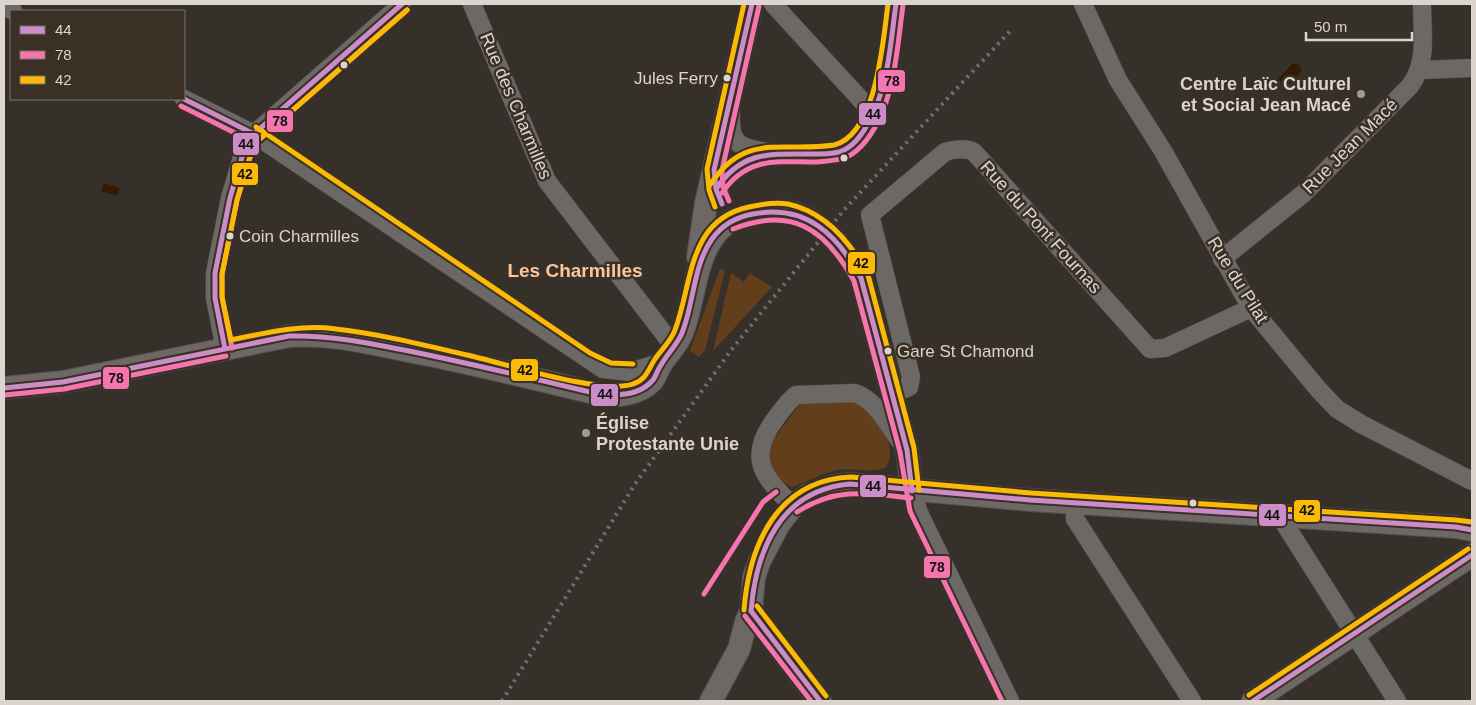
<svg xmlns="http://www.w3.org/2000/svg" width="1476" height="705" viewBox="0 0 1476 705" font-family="Helvetica,sans-serif">
	<style>
		.green { fill: #633e1b }
		.water { fill: #341a04 }
		.lines { fill: none; stroke-linecap: round; stroke-linejoin: round }
		.minor-casing { stroke: #534e49; stroke-width: 19 }
		.major-casing { stroke: #534e49; stroke-width: 24 }
		.minor { stroke: #6b6866; stroke-width: 18 }
		.major { stroke: #6d6865; stroke-width: 22 }
		.rail { stroke: #716e6c; stroke-width: 4; stroke-dasharray: 2.5 5; stroke-linecap: butt }
		.bus-1-casing { stroke: #3b3026; stroke-width: 9 }
		.bus-2-casing { stroke: #3b3026; stroke-width: 9 }
		.bus-3-casing { stroke: #3b3026; stroke-width: 9 }
		.bus-1 { stroke: #cb8cc7; stroke-width: 5 }
		.bus-2 { stroke: #f576af; stroke-width: 5 }
		.bus-3 { stroke: #fbba05; stroke-width: 5 }
		.bus-dot { fill: #dcd4ce; stroke: #3b3026; stroke-width: 2 }
		.poi-dot { fill: #a29b95; stroke: #3b3026; stroke-width: 2 }
		.labels { text-anchor: middle; dominant-baseline: central; stroke-width: 5; stroke-linejoin: round; paint-order: stroke }
		.bus-label { font-size: 17px; fill: #dcd4ce; stroke: #3b3026; text-anchor: start }
		.poi-label { font-size: 18px; font-weight: bold; fill: #dcd4ce; stroke: #3b3026; text-anchor: end }
		.street-label { font-size: 18px; fill: #dcd4ce; stroke: #3b3026 }
		.neighbourhood-label { font-size: 19px; font-weight: bold; fill: #f9c69d; stroke: #3b3026 }
		.line-badge { stroke: #3b3026; stroke-width: 2 }
		.pale-badge-label { font-size: 14px; text-anchor: middle; font-weight: bold; fill: #111 }
	</style>
	<rect width="100%" height="100%" fill="#36302b"/>
	<!-- green -->
	<path class="green" d="M 720,268 L 725,271 L 705,350 L 699,357 L 690,351 Z
		M 731,273 L 744,282 L 750,273 L 772,287 L 713,351 Z
		M 803,400 L 864,401 C 876,419 898,443 887,466 C 877,474 857,468 844,469 C 825,471 810,481 792,487 L 774,478 L 763,453 Z"/>
	<!-- water -->
	<path class="water" d="M 1293,63 L 1299,65 L 1302,71 L 1286,87 L 1278,79 Z
		M 104,183 L 120,188 L 117,196 L 101,191 Z"/>
	<g class="lines">
		<!-- minor casing -->
		<g class="minor-casing">
			<path id="minor" d="M 472,4 L 547,181 L 675,348
				M 773,4 L 873,113
				M 1083,4 L 1118,80 L 1163,151 L 1251,308 L 1318,389 L 1337,409 L 1361,424 L 1472,481
				M 4,6 L 13,11
				M 1420,70 L 1472,68
				M 184,99 L 252,133 L 603,369 L 630,372 L 662,362
				M 731,113 C 729,145 740,148 768,152
				M 716,189 C 738,147 776,155 817,154 C 826,154 838,154 846,149 C 860,140 873,117 878,102 C 889,73 891,34 896,4
				M 1222,259 L 1304,193 L 1410,86 C 1428,62 1422,32 1422,4
				M 225,349 L 215,298 L 215,273 L 230,198 L 247,140 L 402,4
				M 893,394 L 909,387 L 911,377 L 870,215 L 945,152 C 953,149 967,148 974,152 L 1150,349 L 1165,348 L 1251,308
				M 912,491 L 919,513 L 1010,701
				M 1075,503 L 1075,519 L 1079,525 L 1192,701
				M 793,506 C 763,477 746,457 776,418 C 782,410 788,401 796,395 L 855,393 C 878,401 889,428 904,446
				M 1279,515 L 1397,701"/>
		</g>
		<!-- major casing -->
		<g class="major-casing">
			<path id="major" d="M 698,257 L 706,203 L 752,4
				M 4,388 L 63,382 L 289,336 C 330,333 368,343 409,351 C 472,363 535,379 598,394 C 615,397 639,395 652,381 C 656,376 658,369 661,364 C 668,353 677,346 682,333 C 695,301 694,257 719,230 C 728,221 741,216 753,214 C 763,212 773,210 783,211 C 817,214 847,250 861,278 L 907,450 L 912,491
				M 751,611 L 820,701
				M 711,701 L 739,649 L 746,622 L 751,611 L 754,577 L 760,560 L 779,524 L 793,506 L 808,495 L 833,486 L 850,484 L 1030,500 L 1456,527 L 1472,530
				M 1253,701 L 1472,555"/>
		</g>
		<!-- minor -->
		<use href="#minor" class="minor"/>
		<!-- major -->
		<use href="#major" class="major"/>
		<!-- rail -->
		<path class="rail" d="M 502,701 L 635,484 L 732,349 L 844,210 L 1012,29"/>
		<!-- bus-1 casing -->
		<g class="bus-1-casing">
			<path id="bus-1" d="M 184,99 L 252,133
				M 716,189 C 742,150 771,154 814,154 C 823,154 834,155 844,150 C 859,143 869,123 875,109 C 889,76 891,39 896,4
				M 722,204 L 716,189 L 714,170 L 752,4
				M 225,349 L 215,298 L 215,273 L 230,198 L 247,140 L 402,4
				M 4,388 L 63,382 L 289,336 C 330,335 369,343 409,351 C 473,364 535,379 598,394 C 616,396 639,396 652,381 C 656,377 657,370 661,365 C 667,354 677,345 682,333 C 694,303 693,266 712,239 C 722,225 736,217 753,214 C 806,204 837,234 861,278 L 907,450 L 912,491
				M 751,611 C 756,549 781,490 850,484 L 1030,500 L 1456,527 L 1472,530
				M 751,611 L 820,701
				M 1253,701 L 1472,555"/>
		</g>
		<!-- bus-2 casing -->
		<g class="bus-2-casing">
			<path id="bus-2" d="M 181,106 L 249,140
				M 722,193 C 747,156 777,162 817,162 C 827,161 837,161 847,157 C 863,149 875,129 882,113 C 896,79 898,41 903,5
				M 729,201 L 723,187 L 722,170 L 759,6
				M 733,229 C 791,206 825,228 854,281 L 900,452 L 910,511 L 1002,701
				M 232,348 L 222,297 L 222,274 L 237,200 L 254,144 L 407,10
				M 5,395 L 64,389 L 226,356
				M 797,512 C 836,487 867,493 911,498
				M 704,594 L 763,502 L 776,492
				M 745,616 L 811,701"/>
		</g>
		<!-- bus-3 casing -->
		<g class="bus-3-casing">
			<path id="bus-3" d="M 407,10 L 254,144 L 237,200 L 222,274 L 222,297 L 231,340 C 265,333 301,324 336,329 C 380,334 424,345 467,355 C 504,363 601,395 633,384 C 646,380 648,370 655,359 C 662,349 671,341 675,330 C 693,283 687,220 749,207 C 762,204 775,202 788,204 C 825,212 851,243 868,275 L 914,448 L 919,490
				M 256,127 L 590,353 L 611,363 L 633,364
				M 710,185 C 745,131 782,153 834,145 C 877,134 883,40 888,4
				M 715,207 L 709,190 L 707,169 L 744,4
				M 757,606 L 826,696
				M 744,610 C 749,545 777,480 851,477 L 1031,493 L 1456,520 L 1472,522
				M 1249,695 L 1468,549"/>
		</g>
		<!-- bus-1 -->
		<use href="#bus-1" class="bus-1"/>
		<!-- bus-2 -->
		<use href="#bus-2" class="bus-2"/>
		<!-- bus-3 -->
		<use href="#bus-3" class="bus-3"/>
	</g>
	<!-- markers -->
	<g class="bus-dot">
		<circle cx="344" cy="65" r="4.5"/>
		<circle cx="727" cy="78" r="4.5"/>
		<circle cx="844" cy="158" r="4.5"/>
		<circle cx="230" cy="236" r="4.5"/>
		<circle cx="888" cy="351" r="4.5"/>
		<circle cx="1193" cy="503" r="4.5"/>
	</g>
	<g class="poi-dot">
		<circle cx="1361" cy="94" r="5"/>
		<circle cx="586" cy="433" r="5"/>
	</g>
	<g class="labels">
		<!-- bus labels -->
		<g class="bus-label">
			<text x="718" y="78" text-anchor="end">Jules Ferry</text>
			<text x="239" y="236">Coin Charmilles</text>
			<text x="897" y="351">Gare St Chamond</text>
		</g>
		<!-- poi labels -->
		<g class="poi-label">
			<text x="1351" y="84">Centre Laïc Culturel<tspan x="1351" dy="21">et Social Jean Macé</tspan></text>
			<text x="596" y="423" text-anchor="start">Église<tspan x="596" dy="21">Protestante Unie</tspan></text>
		</g>
		<!-- street labels -->
		<g class="street-label">
			<text transform="translate(516 106) rotate(67)">Rue des Charmilles</text>
			<text transform="translate(1350 146) rotate(-45)">Rue Jean Macé</text>
			<text transform="translate(1041 227) rotate(48)">Rue du Pont Fournas</text>
			<text transform="translate(1238 280) rotate(58)">Rue du Pilat</text>
		</g>
		<!-- neighbourhood labels -->
		<g class="neighbourhood-label">
			<text x="575" y="270">Les Charmilles</text>
		</g>
	</g>
	<g class="line-badge">
		<rect x="877" y="69" width="29" height="24" rx="5" fill="#f576af"/>
		<rect x="858" y="102" width="29" height="24" rx="5" fill="#cb8cc7"/>
		<rect x="266" y="109" width="28" height="24" rx="5" fill="#f576af"/>
		<rect x="232" y="132" width="28" height="24" rx="5" fill="#cb8cc7"/>
		<rect x="231" y="162" width="28" height="24" rx="5" fill="#fbba05"/>
		<rect x="847" y="251" width="29" height="24" rx="5" fill="#fbba05"/>
		<rect x="510" y="358" width="29" height="24" rx="5" fill="#fbba05"/>
		<rect x="102" y="366" width="28" height="24" rx="5" fill="#f576af"/>
		<rect x="590" y="383" width="29" height="24" rx="5" fill="#cb8cc7"/>
		<rect x="859" y="474" width="28" height="24" rx="5" fill="#cb8cc7"/>
		<rect x="1293" y="499" width="28" height="24" rx="5" fill="#fbba05"/>
		<rect x="1258" y="503" width="29" height="24" rx="5" fill="#cb8cc7"/>
		<rect x="923" y="555" width="28" height="24" rx="5" fill="#f576af"/>
	</g>
	<g class="pale-badge-label">
		<text x="892" y="86">78</text>
		<text x="873" y="119">44</text>
		<text x="280" y="126">78</text>
		<text x="246" y="149">44</text>
		<text x="245" y="179">42</text>
		<text x="861" y="268">42</text>
		<text x="525" y="375">42</text>
		<text x="116" y="383">78</text>
		<text x="605" y="399">44</text>
		<text x="873" y="491">44</text>
		<text x="1307" y="515">42</text>
		<text x="1272" y="520">44</text>
		<text x="937" y="572">78</text>
	</g>
	<!-- border -->
	<rect width="1476" height="705" fill="none" stroke="#dcd4ce" stroke-width="10"/>
	<!-- legend -->
	<rect x="10" y="10" width="175" height="90" fill="#3b3026" stroke="#7b7269"/>
	<rect x="20" y="26" width="25" height="8" fill="#cb8cc7" stroke="#7b7269"/>
	<text x="55" y="35" font-size="15" fill="#dcd4ce">44</text>
	<rect x="20" y="51" width="25" height="8" fill="#f576af" stroke="#7b7269"/>
	<text x="55" y="60" font-size="15" fill="#dcd4ce">78</text>
	<rect x="20" y="76" width="25" height="8" fill="#fbba05" stroke="#7b7269"/>
	<text x="55" y="85" font-size="15" fill="#dcd4ce">42</text>
	<!-- scale -->
	<path d="M1306 32v8h106v-8" fill="none" stroke="#dcd4ce" stroke-width="2.5"/>
	<text x="1314" y="32" font-size="15" fill="#dcd4ce" stroke="#3b3026" stroke-width="4" paint-order="stroke">50 m</text>
</svg>
